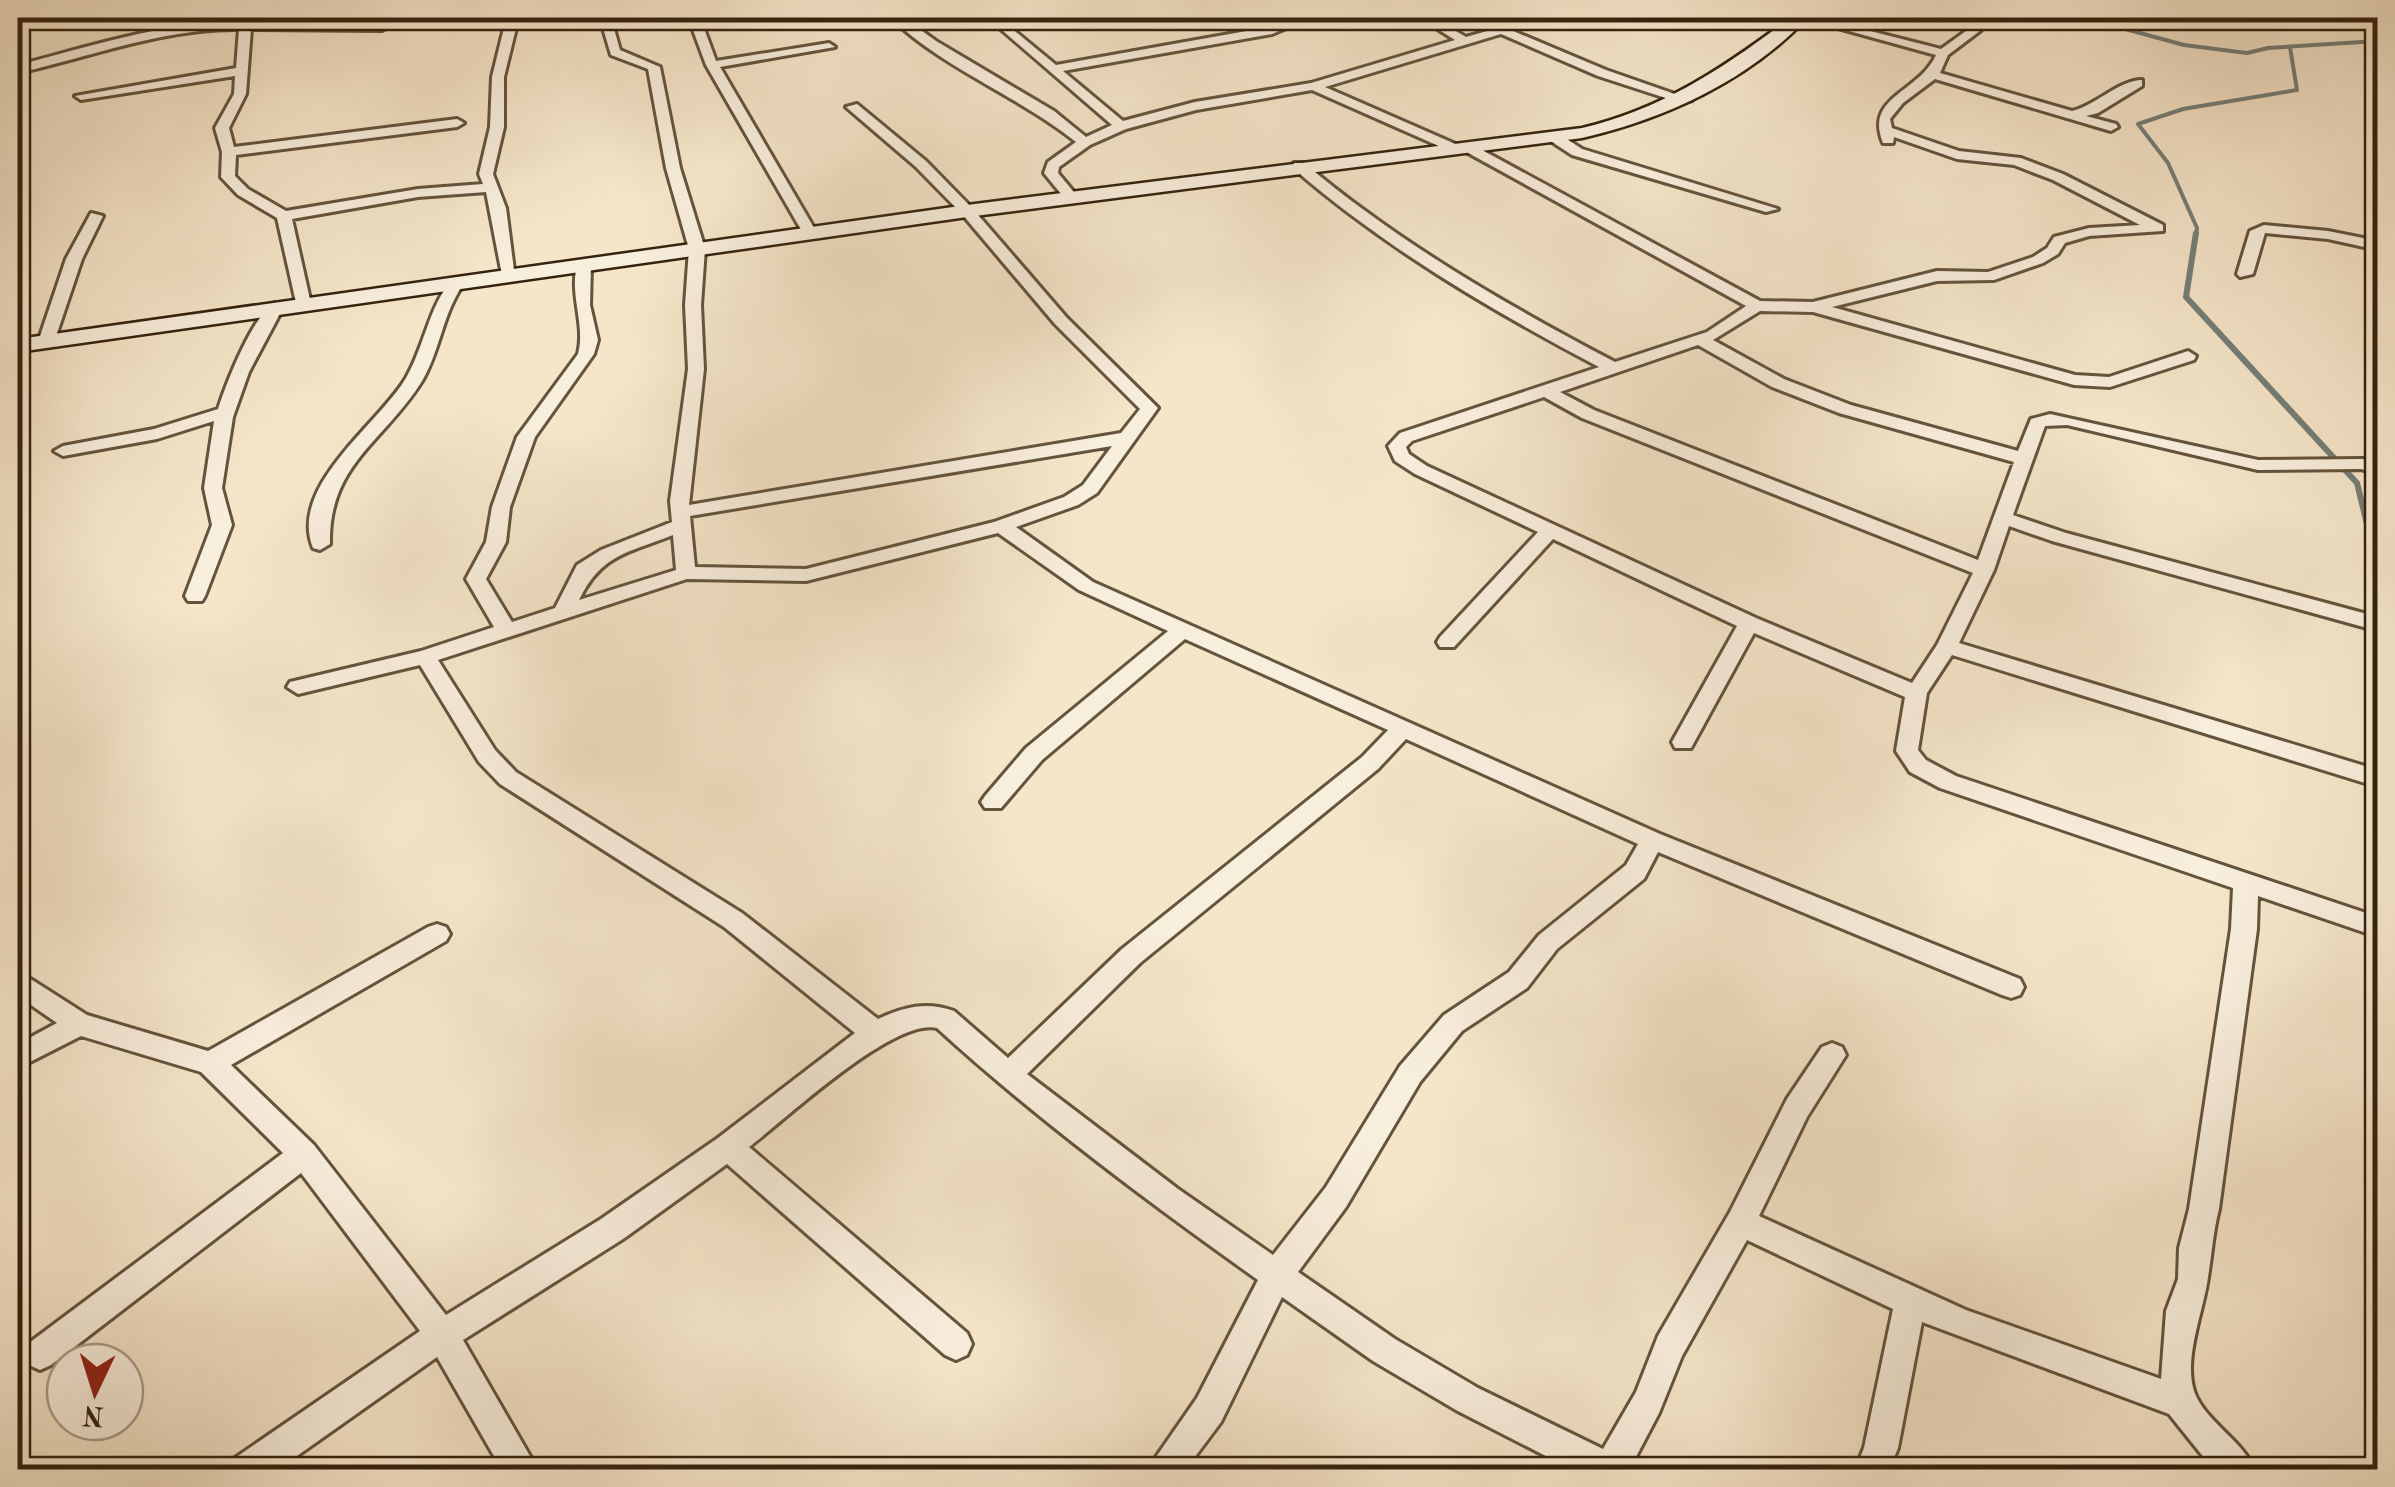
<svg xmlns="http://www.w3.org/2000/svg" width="2395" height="1487" viewBox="0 0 2395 1487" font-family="'Old Standard TT',serif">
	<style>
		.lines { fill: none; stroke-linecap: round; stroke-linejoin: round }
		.stream-far2 { stroke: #757f78; stroke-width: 4 }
		.stream-far1 { stroke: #757f78; stroke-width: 6 }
		.stream { stroke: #757f78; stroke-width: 8 }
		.street-casing { stroke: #64543d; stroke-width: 6 }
		.secondary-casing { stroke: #34230e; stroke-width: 5 }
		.street { fill: #f8eedc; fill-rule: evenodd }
		.secondary { fill: #f8eedc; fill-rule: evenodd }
	</style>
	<rect width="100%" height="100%" fill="#f5e5c9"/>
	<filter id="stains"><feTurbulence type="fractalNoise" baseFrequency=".002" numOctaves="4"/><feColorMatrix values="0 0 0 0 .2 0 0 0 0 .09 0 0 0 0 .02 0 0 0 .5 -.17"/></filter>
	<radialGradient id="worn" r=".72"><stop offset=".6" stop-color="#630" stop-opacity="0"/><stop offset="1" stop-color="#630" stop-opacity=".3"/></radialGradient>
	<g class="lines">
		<!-- stream-far2 -->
		<path class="stream-far2" d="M 2085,18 L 2184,45 L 2247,53 L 2268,48 L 2378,41
			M 2196,236 L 2197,228 L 2168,163 L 2138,124 L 2183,109 L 2297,90 L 2290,47"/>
		<!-- stream-far1 -->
		<path class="stream-far1" d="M 2196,233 L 2186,297 L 2357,483 L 2372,545"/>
		<!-- stream -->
		<path class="stream" d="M 2372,543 L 2378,568"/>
		<!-- street casing -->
		<g class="street-casing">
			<path id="street" d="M 241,18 L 251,18 L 251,22 L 382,24 L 388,27 L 382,30 L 251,29 L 246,94 L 229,128 L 234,147 L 457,119 L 464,123 L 457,127 L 236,155 L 235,176 L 248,189 L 286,211 L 418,189 L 483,184 L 479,174 L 490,127 L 492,77 L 505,24 L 476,25 L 461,18 L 566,18 L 561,21 L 517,24 L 504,77 L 504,127 L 493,174 L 506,208 L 515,278 L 502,275 L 486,192 L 418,197 L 292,219 L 311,304 L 297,307 L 277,218 L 238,195 L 221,177 L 222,152 L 215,128 L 234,94 L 235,76 L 81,100 L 75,96 L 236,68 L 239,29 C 164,28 90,57 18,73 L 18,65 C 89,47 165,21 240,22 Z
				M 600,18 L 611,18 L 620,50 L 660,67 L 680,168 L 705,249 L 701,305 L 704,369 L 689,505 L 1121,433 L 1140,409 L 1055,324 L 962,214 L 916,167 L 846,107 L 857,104 L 926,161 L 972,208 L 1067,318 L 1158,408 L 1097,493 L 1078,505 L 1016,527 L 1093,582 L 1660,834 L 2020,979 L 2024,987 L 2020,995 L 2011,998 L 2002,995 L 1658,852 L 1644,879 L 1557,949 L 1527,988 L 1462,1031 L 1420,1082 L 1346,1207 L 1298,1272 L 1395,1339 L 1478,1388 L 1603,1449 L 1636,1392 L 1658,1336 L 1730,1212 L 1787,1099 L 1822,1047 L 1832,1043 L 1842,1047 L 1846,1055 L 1807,1117 L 1759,1216 L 1966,1310 L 2161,1379 L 2166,1311 L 2178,1279 L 2179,1248 L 2189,1209 L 2231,929 L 2233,888 L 1940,788 L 1910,772 L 1896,751 L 1905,697 L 1754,633 L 1691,748 L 1675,748 L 1672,742 L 1737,626 L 1553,539 L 1454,647 L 1440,647 L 1437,642 L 1440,637 L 1538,532 L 1415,474 L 1395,461 L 1388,446 L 1400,433 L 1599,367 C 1491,310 1387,249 1294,169 L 1294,163 L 1304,163 C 1399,243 1505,304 1615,362 L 1707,332 L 1746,306 L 1461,149 L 1450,151 L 1312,90 L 1196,110 L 1126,129 L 1090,145 L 1059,167 L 1058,173 L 1078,197 L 1066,200 L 1044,173 L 1048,162 L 1076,142 C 1019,96 944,69 891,18 L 904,18 L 936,41 L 1054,111 L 1086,137 L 1112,125 L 988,18 L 999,18 L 1056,65 L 1269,27 L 1295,18 L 1310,18 L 1272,34 L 1063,71 L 1123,121 L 1195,102 L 1311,83 L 1455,40 L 1420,18 L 1433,18 L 1466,37 L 1519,22 L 1517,18 L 1528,18 L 1530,24 L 1513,31 L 1606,70 L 1692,100 L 1681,103 L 1598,76 L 1501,34 L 1325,87 L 1460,146 L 1471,144 L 1760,301 L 1813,302 L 1937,271 L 1988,272 L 2033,257 L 2047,248 L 2054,237 L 2089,228 L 2140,225 L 2053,180 L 2014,165 L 1957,159 L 1894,137 L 1893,143 L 1883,143 C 1864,96 1918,94 1936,55 L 1802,18 L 1819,18 L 1941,49 L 1973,26 L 1981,26 L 1981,30 L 1948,55 L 1940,73 L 2072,111 C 2095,106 2119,80 2142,80 L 2142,86 L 2098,113 L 2086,116 L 2116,124 L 2118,127 L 2111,131 L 1935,79 L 1903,103 L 1890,119 L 1892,128 L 1959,151 L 2021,158 L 2063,174 L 2163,225 L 2163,231 L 2089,236 L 2065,243 L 2058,254 L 2043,263 L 1994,280 L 1937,281 L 1832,307 L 2075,375 L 2109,377 L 2188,351 L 2196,356 L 2194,360 L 2110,387 L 2074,385 L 1813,312 L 1760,311 L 1713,340 L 1784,379 L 1851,405 L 2018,451 L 2031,419 L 2050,414 L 2258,460 L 2363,459 L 2378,463 L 2378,474 L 2361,469 L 2258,470 L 2067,425 L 2045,426 L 2013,515 L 2066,533 L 2378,617 L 2378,631 L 2052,541 L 2009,526 L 1994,570 L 1959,643 L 2378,770 L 2378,787 L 1952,655 L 1927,693 L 1918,750 L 1926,760 L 1956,776 L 2378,917 L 2378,937 L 2258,896 L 2257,929 L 2219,1209 C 2213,1232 2212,1254 2208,1277 C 2204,1311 2180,1365 2197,1398 C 2211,1425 2243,1442 2255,1470 L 2214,1470 L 2169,1414 L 1922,1322 L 1898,1448 L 1889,1470 L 1855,1470 L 1864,1448 L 1893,1309 L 1747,1240 L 1682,1356 L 1659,1413 L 1629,1470 L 1573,1470 L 1456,1410 L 1373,1361 L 1282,1297 L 1221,1422 L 1185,1470 L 1147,1470 L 1197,1398 L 1258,1280 C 1147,1201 1038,1120 937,1028 C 893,1018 787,1118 749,1147 L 967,1333 L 972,1344 L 967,1355 L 956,1360 L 945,1355 L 727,1164 L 623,1239 L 463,1340 L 538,1470 L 502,1470 L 437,1357 L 277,1470 L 230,1470 L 235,1458 L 420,1331 L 301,1173 L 51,1365 L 40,1370 L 29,1365 L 24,1354 L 29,1343 L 283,1153 L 201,1072 L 81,1036 L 18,1068 L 18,1044 L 57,1023 L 18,996 L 18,971 L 87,1015 L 208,1051 L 428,927 L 437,924 L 446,927 L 450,934 L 446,941 L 231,1065 L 314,1145 L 446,1315 L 601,1219 L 718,1138 L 855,1033 L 724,927 L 500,784 L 479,762 L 420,665 L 298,694 L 287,687 L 290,682 L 421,651 L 494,627 L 466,579 L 486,542 L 492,507 L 517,437 L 578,354 C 586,324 568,293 578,262 L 591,265 L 590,305 L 598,340 L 594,354 L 535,437 L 510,507 L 506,542 L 486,579 L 512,622 L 555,608 L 577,565 L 601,550 L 672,522 L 670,501 L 688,369 L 685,305 L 689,249 L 666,168 L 648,69 L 611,55 ZM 1698,345 L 1772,387 L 1839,413 L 2014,462 L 1978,560 L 1594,410 L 1560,392 ZM 1544,397 L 1582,418 L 1973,573 L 1937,645 L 1912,683 L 1756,618 L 1427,466 L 1409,454 L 1406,447 L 1412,441 ZM 1112,446 L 1083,485 L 1064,497 L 994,522 L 806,569 L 695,567 L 690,516 ZM 998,533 L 1079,590 L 1168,631 L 1026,748 L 985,796 L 981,802 L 985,808 L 1001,808 L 1042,760 L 1185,639 L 1388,730 L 1362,757 L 1122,949 L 1008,1058 L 954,1011 C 926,1001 904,1007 878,1019 L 742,913 L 516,772 L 495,750 L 438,660 L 687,579 L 806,581 ZM 673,535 L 676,570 L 579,600 C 601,554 628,553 673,535 ZM 1406,739 L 1638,844 L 1626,865 L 1539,935 L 1509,972 L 1444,1015 L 1400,1066 L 1326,1187 L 1273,1255 L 1178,1189 L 1027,1074 L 1140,963 L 1378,769 Z
				M 696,18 L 709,18 L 702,23 L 716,61 L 829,43 L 835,47 L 720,67 L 817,233 L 815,236 L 803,233 L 706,65 L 690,22 Z
				M 1549,134 L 1559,134 L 1582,149 L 1778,209 L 1766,212 L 1572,155 L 1549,140 Z
				M 2378,202 L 2378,211 L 2369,211 L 2369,205 Z
				M 91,213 L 103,216 L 82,259 L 54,342 L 40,345 L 38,342 L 66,259 Z
				M 2264,225 L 2328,231 L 2378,241 L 2378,250 L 2328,239 L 2265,233 L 2253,274 L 2240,277 L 2237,274 L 2250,231 Z
				M 452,279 L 465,282 C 442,313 441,349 422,381 C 385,441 328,464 330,544 L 320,550 L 313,548 C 288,486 379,424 406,378 C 425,345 428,309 452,279 Z
				M 275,303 L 283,308 L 249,372 L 233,417 L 222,488 L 232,525 L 205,596 L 202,601 L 188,601 L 185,596 L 212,525 L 204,488 L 214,421 L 157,439 L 63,456 L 54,451 L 63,446 L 154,429 L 218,409 C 226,384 253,314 275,303 Z"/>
		</g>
		<!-- secondary casing -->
		<g class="secondary-casing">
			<path id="secondary" d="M 1790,18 L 1807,18 C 1748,81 1664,119 1582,138 L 967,217 L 18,352 L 18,339 L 967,205 L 1582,128 C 1663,109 1725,67 1790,18 Z"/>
		</g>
		<!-- street -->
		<use href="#street" class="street"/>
		<!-- secondary -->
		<use href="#secondary" class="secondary"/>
	</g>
	<!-- margin -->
	<rect width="2395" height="1487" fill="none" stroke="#f5e5c9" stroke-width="60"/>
	<rect x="20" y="20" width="2355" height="1447" fill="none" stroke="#34230e" stroke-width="5"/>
	<rect x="30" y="30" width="2335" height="1427" fill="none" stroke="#34230e" stroke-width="2.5"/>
	<!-- north arrow -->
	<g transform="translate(95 1392) rotate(184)"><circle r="48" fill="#f8eedc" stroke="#aa9d8a" stroke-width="2.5"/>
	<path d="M0-8L18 38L0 25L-18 38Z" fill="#8f2418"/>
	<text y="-15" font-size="28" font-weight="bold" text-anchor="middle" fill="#34230e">N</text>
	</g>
	<rect width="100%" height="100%" filter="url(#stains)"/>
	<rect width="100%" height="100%" fill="url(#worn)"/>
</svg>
